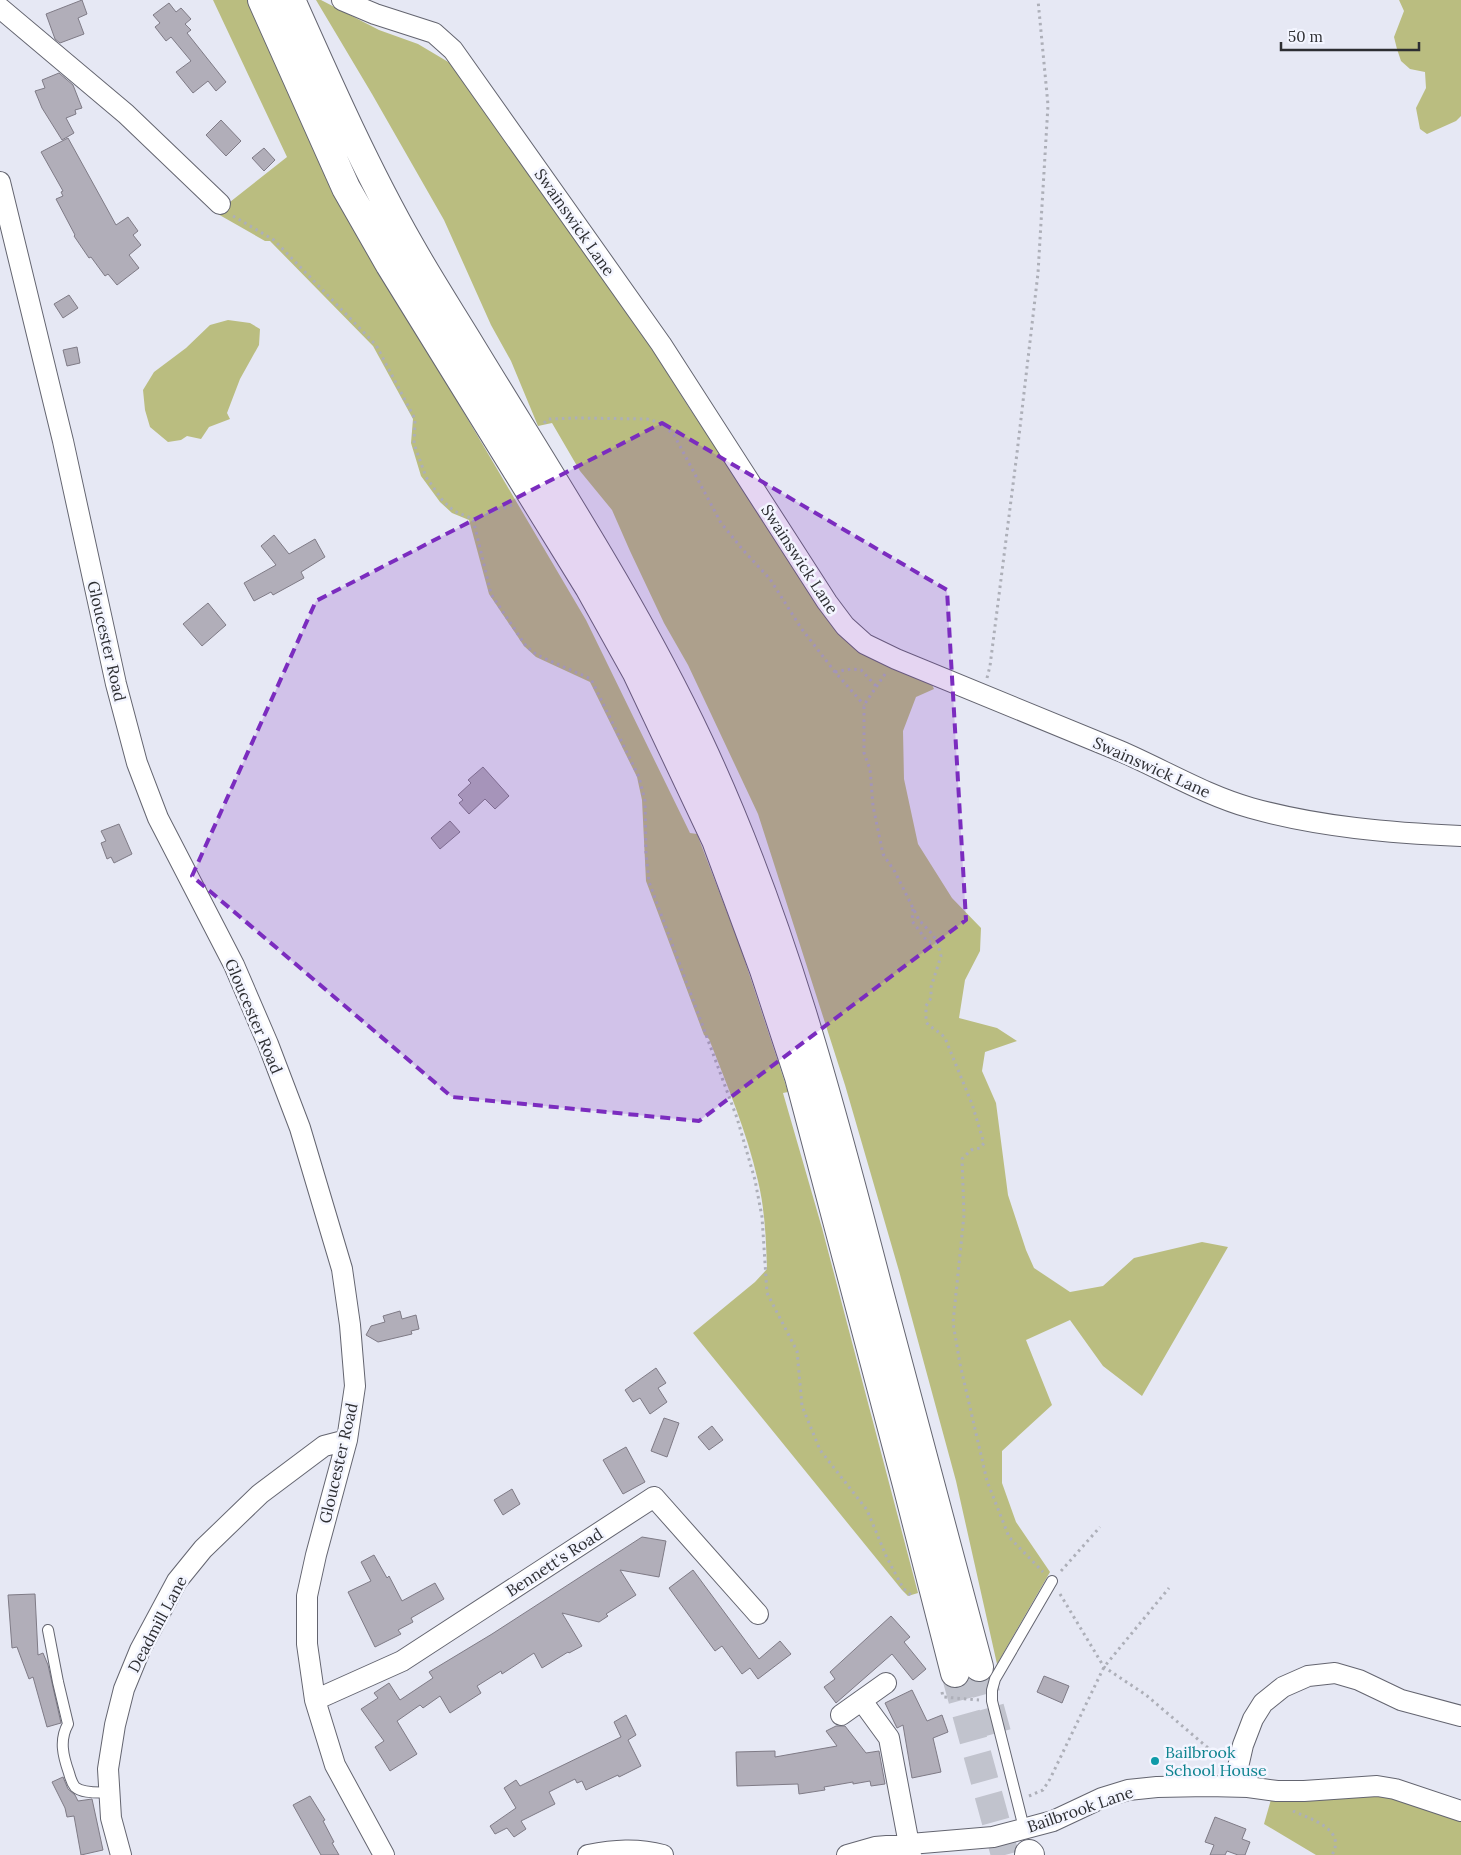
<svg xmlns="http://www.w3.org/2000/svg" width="1461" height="1855" viewBox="0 0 1461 1855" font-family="Lora,serif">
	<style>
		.green { fill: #babd80 }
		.building { fill: #b1aeb9; stroke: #7f7b86 }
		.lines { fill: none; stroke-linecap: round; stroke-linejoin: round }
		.highway-tunnel { stroke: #c1c3cd; stroke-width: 28; stroke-dasharray: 28 14; stroke-linecap: butt }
		.lane-casing { stroke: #646570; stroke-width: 12 }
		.street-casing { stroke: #646570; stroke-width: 22 }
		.highway-casing { stroke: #646570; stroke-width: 30 }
		.path { stroke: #adafb8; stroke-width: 3; stroke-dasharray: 2.5 4; stroke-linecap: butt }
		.lane { stroke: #fff; stroke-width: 10 }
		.street { stroke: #fff; stroke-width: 20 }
		.highway { stroke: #fff; stroke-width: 28 }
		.marked { fill: #7b2cbf; fill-opacity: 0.2; stroke: #7b2cbf; stroke-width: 4; stroke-dasharray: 10 6; stroke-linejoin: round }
		.culture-dot { fill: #0f9aa8; stroke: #f3f5ff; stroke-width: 2 }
		.labels { text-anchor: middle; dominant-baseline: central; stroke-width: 5; stroke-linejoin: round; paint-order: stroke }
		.street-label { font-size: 16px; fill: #2d2e32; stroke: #f3f5ff }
		.culture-label { font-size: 16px; fill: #0d838f; stroke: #f3f5ff; text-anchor: start }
	</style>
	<rect width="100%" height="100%" fill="#e6e8f4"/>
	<!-- green -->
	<path class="green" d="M 213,0 L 251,0 L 430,355 L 586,620 L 690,833 L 697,834 L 740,946 L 788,1092 L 783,1093 L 822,1228 L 918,1593 L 908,1596 L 902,1590 L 693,1333 L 755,1282 L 767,1269 C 766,1239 765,1210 758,1181 C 747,1132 727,1085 709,1039 L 704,1035 L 646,881 L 642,800 L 637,777 L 590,682 L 536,657 L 524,646 L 489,594 L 469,520 L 452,513 L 440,502 L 421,476 L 411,443 L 413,419 L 373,346 L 270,241 L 265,241 L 216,213 L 287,157 Z
		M 316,0 L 321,0 L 379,30 L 418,44 L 455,66 L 585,242 L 688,406 L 820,605 L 928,676 L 934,689 L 916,697 L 903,731 L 904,779 L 918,844 L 952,898 L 981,928 L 980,951 L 965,980 L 959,1018 L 997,1028 L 1017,1041 L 985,1052 L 982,1071 L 996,1103 L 1008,1195 L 1026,1250 L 1034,1268 L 1070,1292 L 1103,1286 L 1134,1258 L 1202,1242 L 1228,1247 L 1142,1396 L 1103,1366 L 1070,1320 L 1026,1340 L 1052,1405 L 1002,1451 L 1002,1483 L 1016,1522 L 1050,1572 L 997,1664 L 956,1481 L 899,1271 L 845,1085 L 758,814 L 688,665 L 664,623 L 630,551 L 612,510 L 580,471 L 552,423 L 538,426 L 511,361 L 491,325 L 444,220 L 372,94 Z
		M 1399,0 L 1461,0 L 1461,116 L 1456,121 L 1427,134 L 1420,129 L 1416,108 L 1426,88 L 1425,72 L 1410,69 L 1401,61 L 1397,49 L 1394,37 L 1404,11 Z
		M 228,320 L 250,323 L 260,329 L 259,345 L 240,379 L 227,413 L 230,419 L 209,427 L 201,439 L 187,436 L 181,440 L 168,442 L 150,427 L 145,410 L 143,390 L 154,372 L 186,348 L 210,325 Z
		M 1373,1792 L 1461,1818 L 1461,1855 L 1316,1855 L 1264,1824 L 1272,1796 Z"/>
	<!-- building -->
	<path class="building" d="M 82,0 L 87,14 L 78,18 L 84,34 L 60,43 L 55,39 L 46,14 Z
		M 169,3 L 176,12 L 181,8 L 191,19 L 185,24 L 191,30 L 187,33 L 226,82 L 216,91 L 208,81 L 193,93 L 176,72 L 191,61 L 171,37 L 166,41 L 155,27 L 160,23 L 153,15 Z
		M 59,73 L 73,85 L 82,108 L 75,110 L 76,114 L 66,118 L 74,133 L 62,140 L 42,108 L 35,91 L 45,88 L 42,80 Z
		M 221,120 L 241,141 L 226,156 L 206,135 Z
		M 68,138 L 116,225 L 128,217 L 138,231 L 133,235 L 141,245 L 129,255 L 139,268 L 117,285 L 108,274 L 105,276 L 91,257 L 89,258 L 74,236 L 75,235 L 56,199 L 63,196 L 61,192 L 63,191 L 41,152 Z
		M 264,148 L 275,160 L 264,171 L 252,158 Z
		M 69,295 L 78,308 L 63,318 L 54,304 Z
		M 77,347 L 80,363 L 67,366 L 63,350 Z
		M 274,535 L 289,554 L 315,539 L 325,557 L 301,572 L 304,578 L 273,595 L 271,592 L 254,601 L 244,583 L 276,565 L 261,546 Z
		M 208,603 L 226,625 L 202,646 L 183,624 Z
		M 483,767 L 509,796 L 495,809 L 485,799 L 469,814 L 459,803 L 463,800 L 458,795 L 471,783 L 468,780 Z
		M 450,821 L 460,832 L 440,849 L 431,838 Z
		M 119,824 L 132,854 L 114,863 L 111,857 L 107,859 L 101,843 L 106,841 L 101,831 Z
		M 400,1311 L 402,1319 L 416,1315 L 419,1329 L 411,1331 L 412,1334 L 378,1342 L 366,1335 L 371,1326 L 385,1322 L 383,1316 Z
		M 656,1368 L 666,1383 L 658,1388 L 667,1402 L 650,1414 L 640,1398 L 633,1402 L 625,1390 Z
		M 664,1418 L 679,1423 L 667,1457 L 651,1451 Z
		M 712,1426 L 723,1440 L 709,1450 L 698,1437 Z
		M 626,1447 L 645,1482 L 623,1494 L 603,1460 Z
		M 512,1489 L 520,1504 L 503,1515 L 494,1500 Z
		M 642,1537 L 666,1541 L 659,1577 L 620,1570 L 636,1595 L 606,1614 L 608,1616 L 599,1622 L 562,1613 L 582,1646 L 569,1653 L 568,1652 L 542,1668 L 534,1653 L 502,1674 L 501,1671 L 477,1686 L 481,1693 L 450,1713 L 440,1696 L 423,1708 L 420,1705 L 397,1721 L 417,1754 L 390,1771 L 375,1747 L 384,1741 L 361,1709 L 378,1698 L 374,1693 L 389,1683 L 400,1700 L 433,1678 L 429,1672 L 492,1634 Z
		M 374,1555 L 387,1578 L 389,1576 L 402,1601 L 435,1583 L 444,1599 L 411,1618 L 413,1622 L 398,1630 L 401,1634 L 375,1647 L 348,1592 L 371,1581 L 361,1562 Z
		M 693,1570 L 759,1659 L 780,1641 L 791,1654 L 758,1679 L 750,1668 L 742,1674 L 722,1646 L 715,1651 L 669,1588 Z
		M 35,1594 L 38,1655 L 43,1653 L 48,1665 L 61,1723 L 47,1727 L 33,1677 L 29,1679 L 17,1647 L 12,1648 L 8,1595 Z
		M 891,1616 L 910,1637 L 904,1642 L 926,1669 L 913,1680 L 892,1654 L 836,1703 L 824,1687 L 835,1679 L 830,1672 Z
		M 1044,1676 L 1069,1686 L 1062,1703 L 1037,1692 Z
		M 912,1690 L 927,1721 L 942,1715 L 948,1732 L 933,1738 L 941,1772 L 912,1778 L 903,1725 L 897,1728 L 885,1703 Z
		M 626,1715 L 636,1735 L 628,1740 L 641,1766 L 619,1777 L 618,1775 L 586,1790 L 582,1781 L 577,1783 L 575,1779 L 549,1792 L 555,1804 L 521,1821 L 526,1829 L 514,1837 L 507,1828 L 495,1834 L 490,1826 L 516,1808 L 504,1788 L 516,1780 L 520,1786 L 621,1737 L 614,1722 Z
		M 836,1726 L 845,1726 L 866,1753 L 879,1751 L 885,1784 L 871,1786 L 870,1781 L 853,1784 L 853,1782 L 824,1787 L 825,1790 L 799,1794 L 798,1784 L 737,1786 L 736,1752 L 775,1751 L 775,1757 L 837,1746 L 826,1731 Z
		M 63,1777 L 68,1789 L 75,1795 L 78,1801 L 92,1799 L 103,1850 L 81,1855 L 74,1816 L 67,1817 L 65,1808 L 52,1782 Z
		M 310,1796 L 325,1820 L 323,1821 L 334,1842 L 332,1843 L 339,1855 L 321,1855 L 293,1805 Z
		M 1215,1817 L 1246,1829 L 1242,1839 L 1250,1842 L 1245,1855 L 1238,1855 L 1227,1851 L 1225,1855 L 1210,1855 L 1214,1845 L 1205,1842 Z"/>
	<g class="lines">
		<!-- highway-tunnel -->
		<path class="highway-tunnel" d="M 979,1667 L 997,1733
			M 955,1673 L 1005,1855"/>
		<!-- lane casing -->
		<g class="lane-casing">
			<path id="lane" d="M 48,1630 L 58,1682 L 68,1724 C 59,1740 63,1756 69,1773 C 70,1777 72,1783 75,1787 C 83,1794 100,1792 110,1793
				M 1024,1828 L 992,1701 L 992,1690 L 995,1679 L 1052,1581"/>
		</g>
		<!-- street casing -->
		<g class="street-casing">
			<path id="street" d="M 342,0 L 375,14 L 434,33 L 453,50 L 661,344 L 827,602 L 845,626 L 865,644 L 896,659 C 970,690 1045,720 1120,751 C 1164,770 1205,795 1251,808 C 1319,827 1391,833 1461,836
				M 0,8 L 126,114 L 220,204
				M 0,182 L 63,441 L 116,684 L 137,763 L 158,818 L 234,965 L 268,1044 L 300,1128 L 342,1269 L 350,1325 L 355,1386 L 347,1440 L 316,1555 L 307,1596 L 307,1644 L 315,1700 L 335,1765 L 384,1855
				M 315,1700 L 402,1661 L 654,1497 L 758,1614
				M 862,1701 L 889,1738 L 911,1855
				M 841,1715 L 886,1683
				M 1248,1787 L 1240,1775 L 1238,1767 L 1243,1745 L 1253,1719 L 1263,1703 L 1283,1687 L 1308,1676 L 1335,1673 L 1359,1680 L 1401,1700 L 1461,1716
				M 121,1855 L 111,1818 L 108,1769 L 115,1725 L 124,1689 L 140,1650 L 177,1581 L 203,1549 L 260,1494 L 324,1446 L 347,1440
				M 588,1855 C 614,1850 637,1848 663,1855
				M 847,1855 L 875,1847 L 993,1837 L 1053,1821 L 1102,1798 L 1128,1790 L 1157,1787 L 1208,1786 L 1248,1787 L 1277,1791 L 1304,1791 L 1377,1786 L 1395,1789 L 1461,1811"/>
		</g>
		<!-- highway casing -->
		<g class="highway-casing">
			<path id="highway" d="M 262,0 L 346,188 L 390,265 L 589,587 L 637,673 L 716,840 L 764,970 L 799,1077 L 907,1485 L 955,1673
				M 291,0 C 328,83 365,167 410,246 C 428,278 448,309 467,340 C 547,472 633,602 699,742 C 781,916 830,1102 878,1288 C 911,1414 945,1540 979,1667
				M 1029,1854 L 1030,1855"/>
		</g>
		<!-- path -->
		<path class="path" d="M 233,216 L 274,240 L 376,345 L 415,419 L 414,444 L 426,477 L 443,501 L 454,511 L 473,519 L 491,594 L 526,646 L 537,655 L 591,679 L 639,777 L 645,801 L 646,853 L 649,882 L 737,1118 L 755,1180 L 762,1217 L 767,1293 L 797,1351 L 802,1406 L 820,1450 L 867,1510 L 887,1558 L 903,1588 L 912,1596
			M 544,423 L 548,419 L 575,418 L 647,419 L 661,423 L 674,435 L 721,523 L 743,550 L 770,579 L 801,628 L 835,672 L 864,705
			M 473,519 L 512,505
			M 835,672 L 851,669 L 861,670 L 877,687
			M 885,674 L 864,705 L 864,753 L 870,769 L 873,806 L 883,854 L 895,872 L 919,920 L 933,935 L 938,944 L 941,956 L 931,987 L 931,998 L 926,1006 L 926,1022 C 932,1029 939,1031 945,1038 L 972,1104 L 984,1143 L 980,1148 L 971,1150 L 962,1159 L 964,1215 L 953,1323 L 960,1364 L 987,1481 L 1009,1537 L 1043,1572
			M 987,678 L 990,666 L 1017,453 L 1038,273 L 1048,105 L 1038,0
			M 913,909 L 912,921 L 927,941 L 938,944
			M 1061,1571 L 1100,1527
			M 1060,1594 L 1104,1667 L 1146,1695 L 1221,1759
			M 942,1692 L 943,1697 L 979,1700
			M 1029,1796 L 1043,1790 L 1050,1779 L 1104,1667 L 1169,1588
			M 1293,1811 C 1310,1819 1347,1829 1332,1855"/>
		<!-- lane -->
		<use href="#lane" class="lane"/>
		<!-- street -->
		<use href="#street" class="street"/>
		<!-- highway -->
		<use href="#highway" class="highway"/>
	</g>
	<!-- marked area -->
	<path class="marked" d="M 662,423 L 947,590 L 966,920 L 699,1121 L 452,1097 L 192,876 L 316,601 Z"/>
	<!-- markers -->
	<circle class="culture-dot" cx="1155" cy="1761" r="5"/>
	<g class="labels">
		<!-- street labels -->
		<g class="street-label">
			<text transform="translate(575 222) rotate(55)">Swainswick Lane</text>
			<text transform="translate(800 559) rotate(57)">Swainswick Lane</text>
			<text transform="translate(107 641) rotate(77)">Gloucester Road</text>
			<text transform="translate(1152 767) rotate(24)">Swainswick Lane</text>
			<text transform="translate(254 1016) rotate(67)">Gloucester Road</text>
			<text transform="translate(338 1463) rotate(-77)">Gloucester Road</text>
			<text transform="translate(554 1562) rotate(-33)">Bennett's Road</text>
			<text transform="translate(157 1624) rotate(-62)">Deadmill Lane</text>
			<text transform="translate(1080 1809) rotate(-19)">Bailbrook Lane</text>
		</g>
		<!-- culture labels -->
		<g class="culture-label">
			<text x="1165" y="1752">Bailbrook<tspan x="1165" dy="18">School House</tspan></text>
		</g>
	</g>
	<!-- scale -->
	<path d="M1281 42v8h138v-8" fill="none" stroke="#2d2e32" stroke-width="2.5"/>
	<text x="1288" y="42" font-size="15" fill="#2d2e32" stroke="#f3f5ff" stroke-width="4" paint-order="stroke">50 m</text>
</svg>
